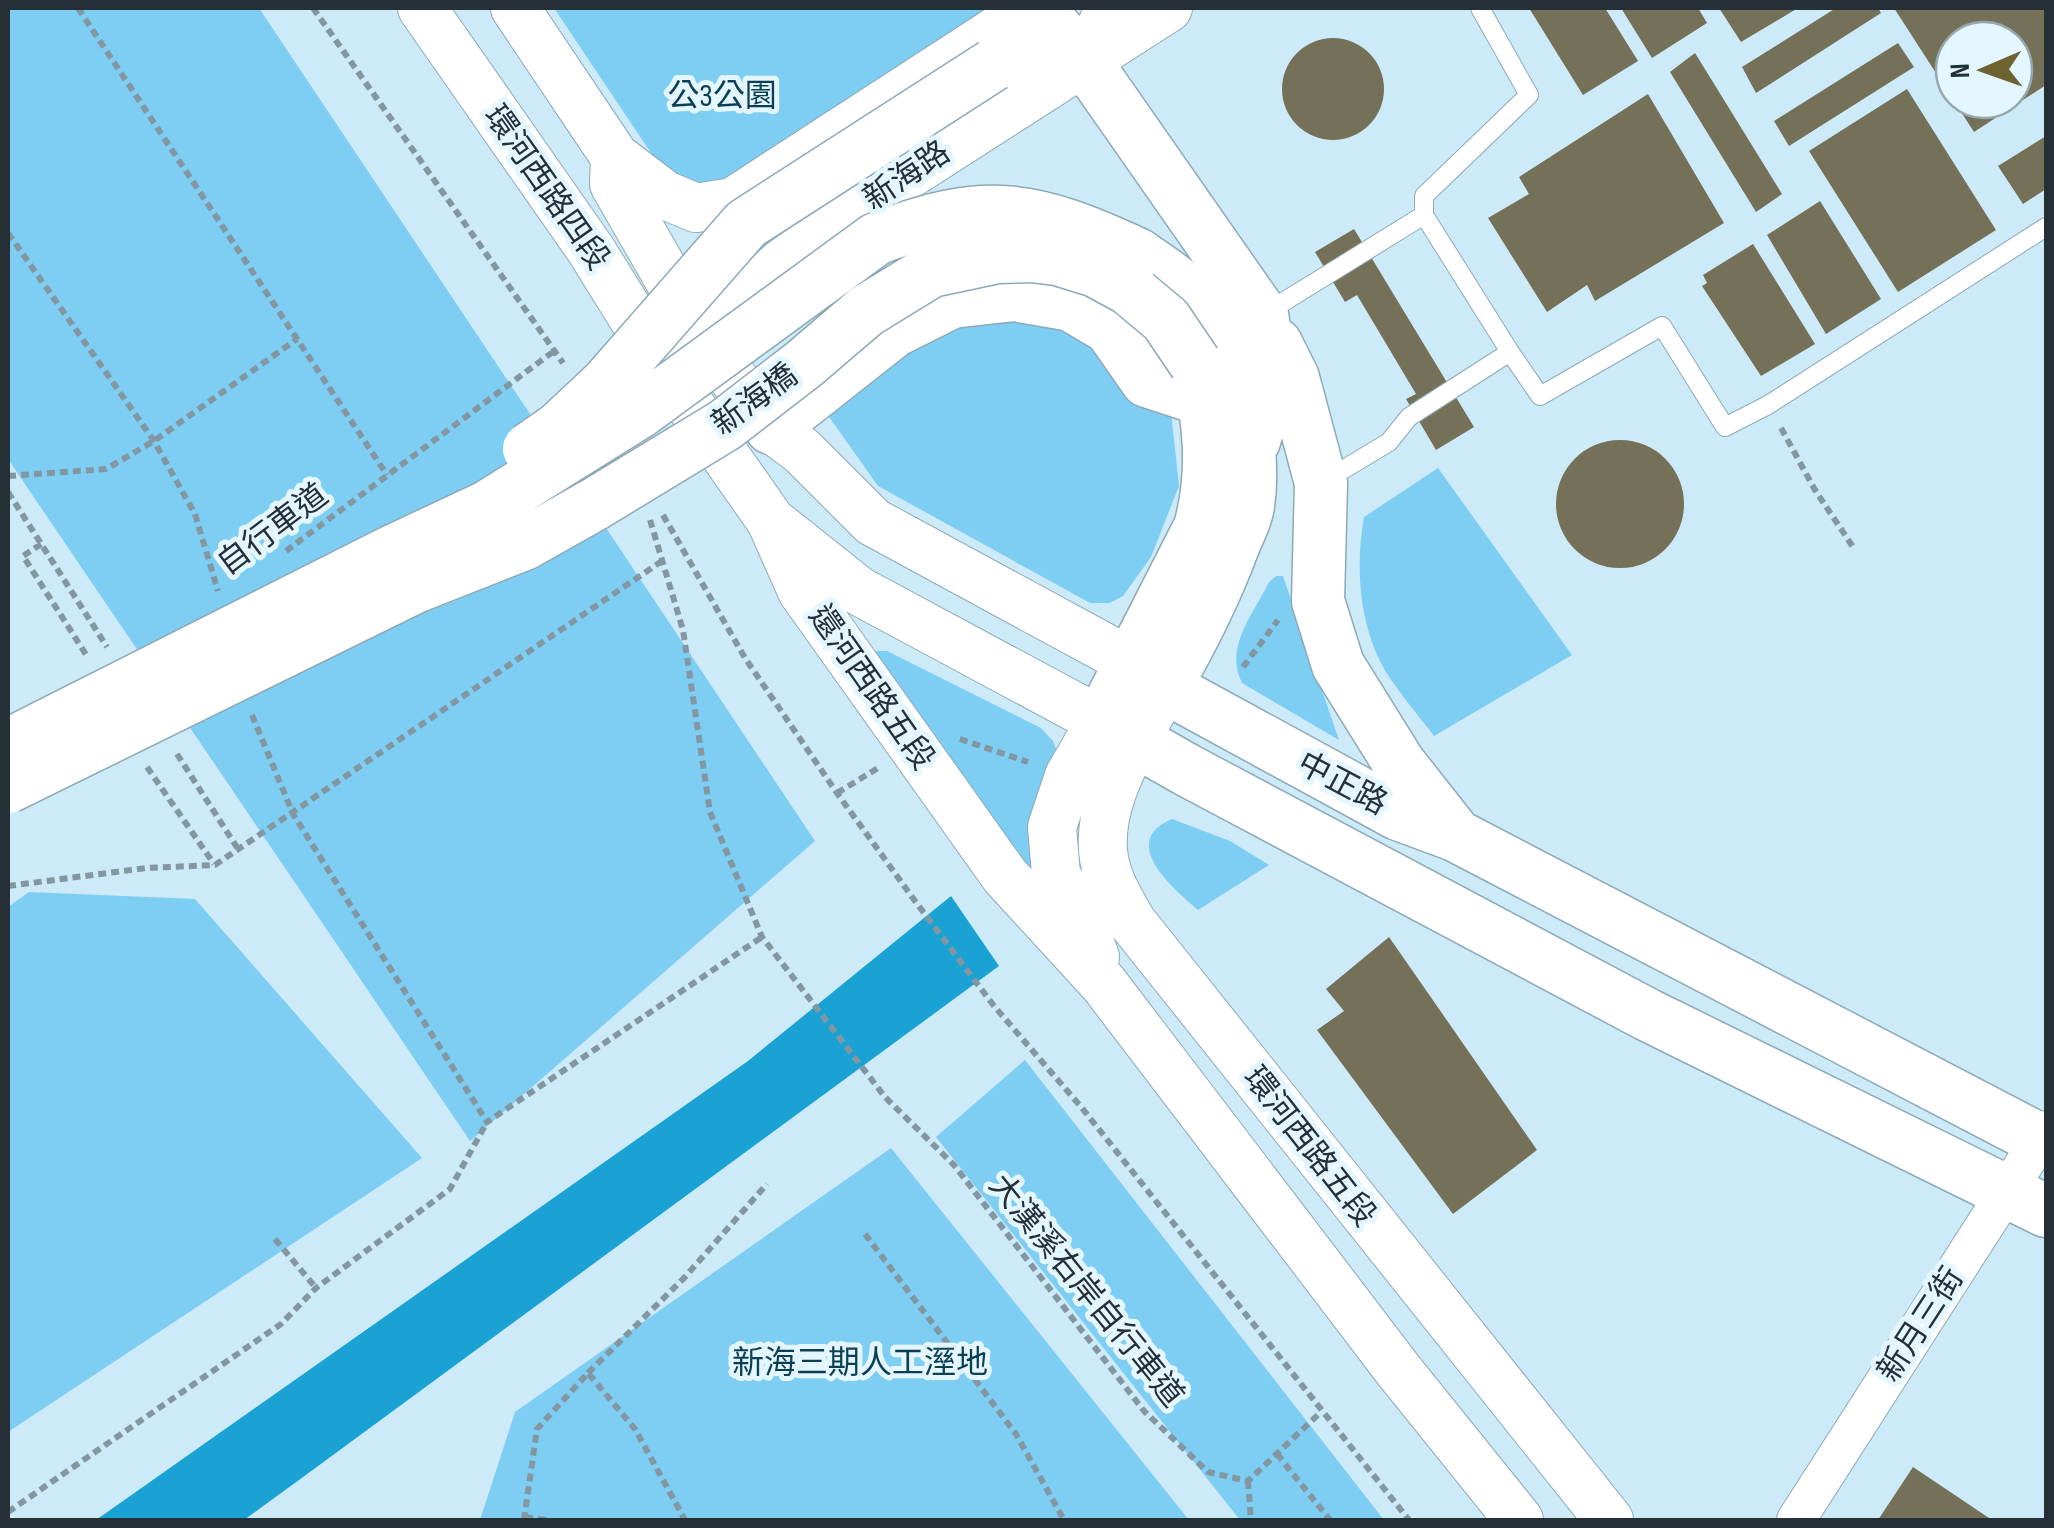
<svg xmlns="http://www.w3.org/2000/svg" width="2054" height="1528" viewBox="0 0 2054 1528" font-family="'Sofia Sans Condensed','Noto Sans TC',sans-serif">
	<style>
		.green { fill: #7ecef4 }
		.water { fill: #19a2d3 }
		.building { fill: #757058; fill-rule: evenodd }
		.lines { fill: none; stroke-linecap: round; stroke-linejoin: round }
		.service-casing { stroke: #8da9b7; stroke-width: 20 }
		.minor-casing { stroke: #8da9b7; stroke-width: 40 }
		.tertiary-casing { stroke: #8da9b7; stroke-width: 50 }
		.secondary-casing { stroke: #8da9b7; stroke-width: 55 }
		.path { stroke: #8297a2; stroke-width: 6; stroke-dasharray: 8 5; stroke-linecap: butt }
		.service { stroke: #fff; stroke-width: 18 }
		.minor { stroke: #fff; stroke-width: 38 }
		.tertiary { stroke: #fff; stroke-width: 48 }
		.secondary { stroke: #fff; stroke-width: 52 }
		.secondary-bridge-casing { stroke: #8da9b7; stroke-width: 55; stroke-linecap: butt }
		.secondary-bridge { stroke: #fff; stroke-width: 52 }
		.labels { text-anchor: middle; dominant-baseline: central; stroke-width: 10; stroke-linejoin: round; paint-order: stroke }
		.park-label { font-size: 32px; fill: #0a3f54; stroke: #e4f6ff }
		.street-label { font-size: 32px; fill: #243035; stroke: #e4f6ff }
	</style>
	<rect width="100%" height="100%" fill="#cdeaf9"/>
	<!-- green -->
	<path class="green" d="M 8,8 L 259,8 L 815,841 L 470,1141 L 8,459 Z
		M 554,8 L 1007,8 L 763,175 L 709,188 L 676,176 L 653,156 Z
		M 978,312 L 1093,323 L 1171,412 L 1179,486 L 1151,557 L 1123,596 L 1110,603 L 1090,603 L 878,486 L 827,414 L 857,376 Z
		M 1438,468 L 1572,655 L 1434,736 C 1418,715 1400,694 1386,672 C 1359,626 1355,568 1364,517 Z
		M 1276,576 L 1283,576 L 1339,740 L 1242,683 C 1224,647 1253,615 1269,582 Z
		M 875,651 L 887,651 L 1041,728 L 1053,741 L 1060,759 L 1034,873 L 1025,871 L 875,660 Z
		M 1172,819 L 1230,841 L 1269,865 L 1198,910 C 1174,889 1117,842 1172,819 Z
		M 29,892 L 195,899 L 422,1158 L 8,1432 L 8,907 Z
		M 1025,1060 L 1384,1520 L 1240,1520 L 936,1137 Z
		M 891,1148 L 1189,1520 L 480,1520 L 515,1412 Z"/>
	<!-- water -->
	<path class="water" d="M 951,896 L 999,966 L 299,1480 L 244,1520 L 96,1520 L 748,1061 Z"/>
	<!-- building -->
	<path class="building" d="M 1529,8 L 1605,8 L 1638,61 L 1583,95 Z
		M 1621,8 L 1698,8 L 1707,23 L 1652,58 Z
		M 1719,8 L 1798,8 L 1741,42 Z
		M 1836,8 L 1878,8 L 1881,13 L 1756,93 L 1742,67 Z
		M 1894,8 L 2046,8 L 2046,85 L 1974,132 ZM 1954,40 L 2014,40 L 2014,100 L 1954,100 Z
		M1282 89a51 51 0 1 1 102 0a51 51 0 1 1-102 0Z
		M 1898,43 L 1914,67 L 1789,146 L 1774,121 Z
		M 1695,53 L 1782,194 L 1756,212 L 1670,72 Z
		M 1907,89 L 1996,230 L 1898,292 L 1809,151 Z
		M 1648,94 L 1724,223 L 1595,301 L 1587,285 L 1547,312 L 1488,218 L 1529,194 L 1519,177 Z
		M 2046,136 L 2046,189 L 2023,204 L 1998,166 Z
		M 1820,201 L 1881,299 L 1826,334 L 1767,235 Z
		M 1354,229 L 1474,427 L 1436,450 L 1406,399 L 1416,394 L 1357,295 L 1345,302 L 1315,252 Z
		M 1753,244 L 1815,344 L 1761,376 L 1702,286 L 1707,283 L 1703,275 Z
		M1556 504a64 64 0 1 1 128 0a64 64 0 1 1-128 0Z
		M 1389,937 L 1537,1150 L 1453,1214 L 1317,1030 L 1344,1011 L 1326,989 Z
		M 1913,1467 L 1992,1520 L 1878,1520 Z"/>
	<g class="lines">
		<!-- service casing -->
		<g class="service-casing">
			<path id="service" d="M 1424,215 L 1510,352
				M 1267,312 L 1424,215 L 1424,196 L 1529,95 L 1480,8
				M 1326,480 L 1389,442 L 1409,417 L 1510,352 L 1540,396 L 1662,326 L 1725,427 L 1768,405 L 2046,227"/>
		</g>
		<!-- minor casing -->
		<g class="minor-casing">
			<path id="minor" d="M 1084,60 L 1103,8
				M 1796,1520 L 2046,1130"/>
		</g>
		<!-- tertiary casing -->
		<g class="tertiary-casing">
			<path id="tertiary" d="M 422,8 L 591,250 L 666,371 L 771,521 L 802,591 L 1005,876 L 1104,984 L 1399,1371 L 1519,1520
				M 515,8 L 615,157 L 614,184 L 702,337 L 771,428 L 802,451 L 873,522 L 1131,662 L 1165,687 C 1137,740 1086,812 1108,874 C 1113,891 1124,907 1132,922 L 1609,1520
				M 615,157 L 665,195 L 696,208 L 733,202 L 1010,22 L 1047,23
				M 680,358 L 781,264 L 875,196 L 1168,8
				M 776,525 L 859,591 L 1101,721 L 1069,776 L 1052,827 L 1056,874 L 1084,927 L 1095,957"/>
		</g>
		<!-- secondary casing -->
		<g class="secondary-casing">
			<path id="secondary" d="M 993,65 L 1051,23 L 1084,60 L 1262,315 L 1273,379 L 1254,441
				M 1137,254 C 1151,264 1167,274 1180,285 C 1233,332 1258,439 1248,506 C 1246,520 1237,535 1232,549 C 1214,597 1191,642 1165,687 L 1398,814 L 1455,835 L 2046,1143
				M 1276,344 L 1293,378 L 1321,483 L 1318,601 L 1338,665 L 1399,763 L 1455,834
				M 1195,363 C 1210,418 1215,471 1200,527 L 1101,721 L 1187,770 L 1648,1015 L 2046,1211
				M 771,428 L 894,331 L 952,302 L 1014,295 L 1071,305 L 1110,328 L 1147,381 L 1205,400"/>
		</g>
		<!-- path -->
		<path class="path" d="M 78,8 L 387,475
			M 313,8 L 563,363
			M 8,233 L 154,441 L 195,514 L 218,591
			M 1781,428 L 1815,490 L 1853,547
			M 8,476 L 106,469 L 154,441 L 297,339
			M 8,492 L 107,647
			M 663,515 L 745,658 L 837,793 L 915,901 L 994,1006 L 1082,1108 L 1409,1520
			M 650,520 L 683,630 L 710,812 L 762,937 L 885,1097 L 954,1165 L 1144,1411 L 1208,1472 L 1248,1481 L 1321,1412
			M 41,544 L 23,556 L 87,656
			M 286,551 L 554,351
			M 1243,667 L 1278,620
			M 252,715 L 293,814 L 487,1122 L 762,937
			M 960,739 L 1028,762
			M 177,754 L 238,849
			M 147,767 L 214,864
			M 837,793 L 878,768
			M 8,886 L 146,868 L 215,865 L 662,561
			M 865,1234 L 1016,1434 L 1064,1520
			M 275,1239 L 316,1288
			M 588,1373 L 685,1277 L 767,1184
			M 1277,1454 L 1330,1520
			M 1248,1481 L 1251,1520
			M 8,1512 L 281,1324 L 316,1288 L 450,1189 L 487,1122
			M 525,1517 L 546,1520
			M 524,1520 L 537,1429 L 588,1373 L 635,1429 L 685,1520"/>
		<!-- service -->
		<use href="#service" class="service"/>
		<!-- minor -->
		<use href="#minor" class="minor"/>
		<!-- tertiary -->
		<use href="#tertiary" class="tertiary"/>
		<!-- secondary -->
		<use href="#secondary" class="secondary"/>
		<!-- secondary-bridge casing -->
		<g class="secondary-bridge-casing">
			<path id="secondary-bridge" d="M 529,449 L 559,428 L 606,384 L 746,224 L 993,65
				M 8,745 L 391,552 L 487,507 L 638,413 L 876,239 C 985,196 1033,206 1137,254
				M 8,787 L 415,587 L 524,544 L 595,504 L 725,425 L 804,364 L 866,311 L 931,271 L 997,257 L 1030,256 L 1057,259 L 1096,271 L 1129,289 L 1166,320 L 1195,363"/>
		</g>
		<!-- secondary-bridge -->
		<use href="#secondary-bridge" class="secondary-bridge"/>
	</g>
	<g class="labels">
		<!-- park labels -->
		<g class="park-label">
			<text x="722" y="96">公3公園</text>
			<text x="860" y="1363">新海三期人工溼地</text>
		</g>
		<!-- street labels -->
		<g class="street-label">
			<text transform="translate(907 176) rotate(-34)">新海路</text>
			<text transform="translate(546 188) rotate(55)">環河西路四段</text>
			<text transform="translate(755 400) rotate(-36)">新海橋</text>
			<text transform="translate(273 530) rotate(-37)">自行車道</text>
			<text transform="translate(871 688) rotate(55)">還河西路五段</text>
			<text transform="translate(1342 784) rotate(28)">中正路</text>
			<text transform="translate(1309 1147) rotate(52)">環河西路五段</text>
			<text transform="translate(1086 1291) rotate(51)">大漢溪右岸自行車道</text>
			<text transform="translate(1921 1325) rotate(-57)">新月三街</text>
		</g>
	</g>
	<!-- border -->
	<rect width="2054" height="1528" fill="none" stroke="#243035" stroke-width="20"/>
	<!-- north arrow -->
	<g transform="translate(1984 70) rotate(268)"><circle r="48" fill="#e4f6ff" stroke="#97a7ae" stroke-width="2.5"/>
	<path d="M0-8L18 38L0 25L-18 38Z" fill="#6c6330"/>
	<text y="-15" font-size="28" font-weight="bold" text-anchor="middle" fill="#243035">N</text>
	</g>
</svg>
